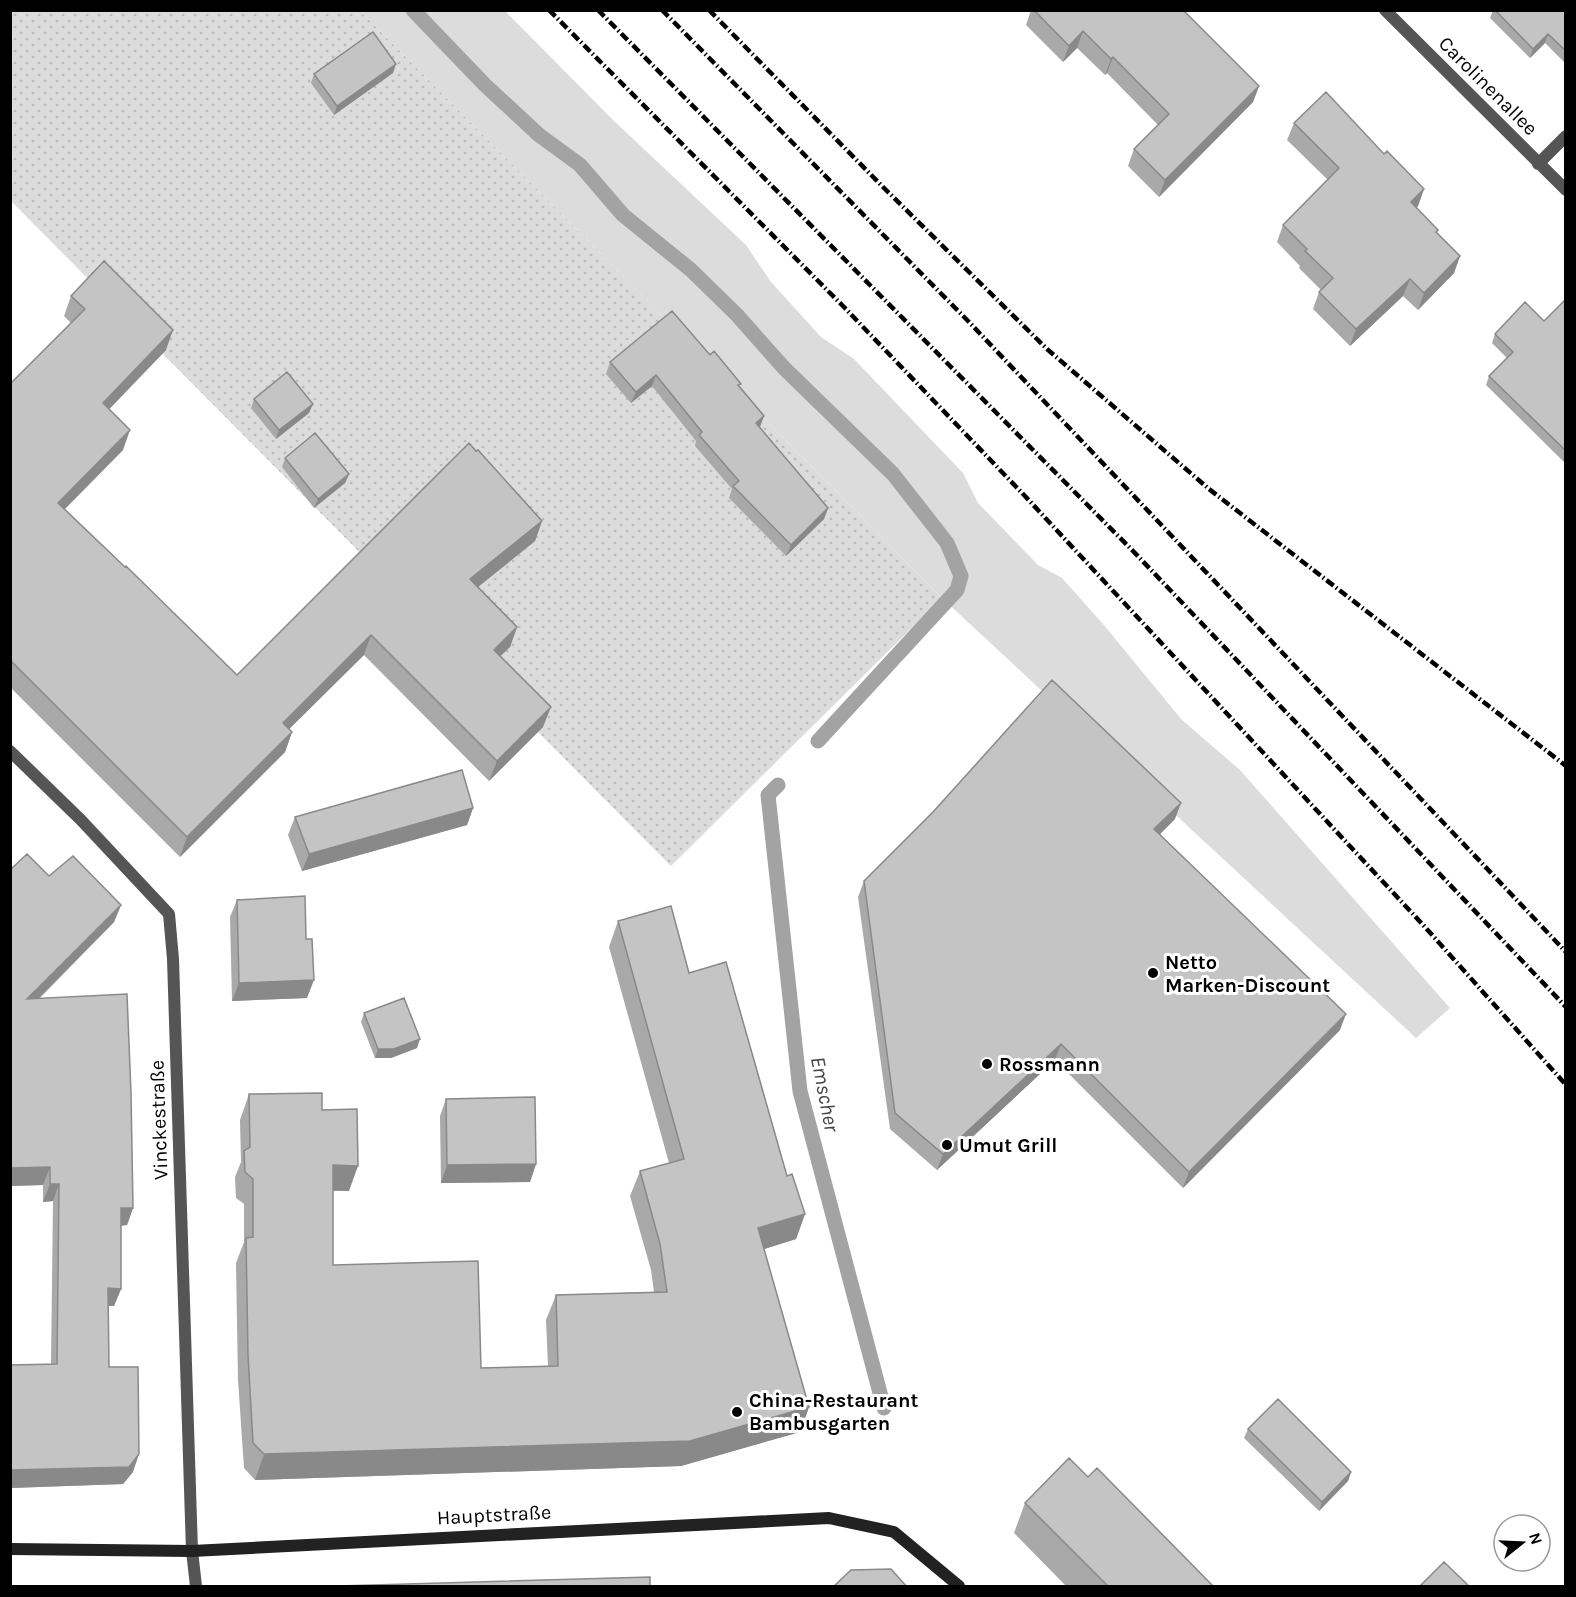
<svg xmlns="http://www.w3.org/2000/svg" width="1576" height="1597" viewBox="0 0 1576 1597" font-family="Karla,sans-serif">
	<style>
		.grass { fill: #dcdcdc }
		.garden { fill: url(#garden-dots) }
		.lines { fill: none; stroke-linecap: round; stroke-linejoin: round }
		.stream { stroke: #a3a3a3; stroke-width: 15 }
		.street { stroke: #555; stroke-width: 12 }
		.secondary { stroke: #222; stroke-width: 12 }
		.rail { stroke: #000; stroke-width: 4.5; stroke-dasharray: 9 3 1.5 3; stroke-linecap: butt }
		.wall { fill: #a9a9a9 }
		.shaded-wall { fill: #898989 }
		.building { fill: #c4c4c4; stroke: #898989; stroke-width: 1.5 }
		.poi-dot { fill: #000; stroke: #fff; stroke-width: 2 }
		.labels { text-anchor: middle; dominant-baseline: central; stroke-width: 6; stroke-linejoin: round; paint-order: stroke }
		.street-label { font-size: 20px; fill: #000; stroke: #fff }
		.poi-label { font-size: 20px; font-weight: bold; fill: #000; stroke: #fff; text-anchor: start }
		.water-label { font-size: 21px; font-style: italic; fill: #444; stroke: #fff }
	</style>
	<defs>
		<pattern id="garden-dots" width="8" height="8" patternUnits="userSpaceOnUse" patternTransform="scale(1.5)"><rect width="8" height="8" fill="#dcdcdc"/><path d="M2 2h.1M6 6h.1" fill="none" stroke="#bbb" stroke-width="1.8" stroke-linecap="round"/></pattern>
	</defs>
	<rect width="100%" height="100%" fill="#fff"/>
	<!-- grass -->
	<path class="grass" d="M 360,11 L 505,11 L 613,120 L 746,245 L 771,282 L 821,337 L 854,359 L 963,473 L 978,503 L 1038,565 L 1062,578 L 1103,624 L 1182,720 L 1240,770 L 1450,1008 L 1416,1038 L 942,598 Z"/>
	<!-- garden -->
	<path class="garden" d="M 10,11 L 360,11 L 942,598 L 671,866 L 11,201 Z"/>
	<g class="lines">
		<!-- stream -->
		<path class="stream" d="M 413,10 L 485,85 L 539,135 L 580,165 L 623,215 L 691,270 L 737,315 L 784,368 L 893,474 L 947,543 L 961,576 L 957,590 L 818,741
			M 778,785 L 768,795 L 800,1091 L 884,1408"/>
		<!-- street -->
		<path class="street" d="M 1385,10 L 1566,190
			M 1538,164 L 1566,136
			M 10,751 L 81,820 L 169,914 L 173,959 L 192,1551 L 196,1586"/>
		<!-- secondary -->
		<path class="secondary" d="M 10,1549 L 192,1551 L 829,1518 L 894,1532 L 959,1586"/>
		<!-- rail -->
		<path class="rail" d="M 549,10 L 842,305 L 1024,495 L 1425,927 L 1566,1085
			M 598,10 L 1134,552 L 1566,1007
			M 662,10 L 969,322 L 1566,952
			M 709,10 L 885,189 L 1047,349 L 1209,489 L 1566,766"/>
	</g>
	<!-- wall -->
	<path class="wall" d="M 1031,10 L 1185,10 L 1184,11 L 1259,86 L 1253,102 L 1159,197 L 1128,166 L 1134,149 L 1158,125 L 1107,73 L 1105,75 L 1077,48 L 1063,62 L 1026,25 Z
		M 1493,10 L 1566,10 L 1566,60 L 1564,62 L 1545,43 L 1530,58 L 1490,18 Z
		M 393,73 L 334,115 L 311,83 L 314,74 Z
		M 1294,123 L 1384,154 L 1424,189 L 1418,206 L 1416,208 L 1438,230 L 1437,233 L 1460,256 L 1454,273 L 1418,310 L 1403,296 L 1350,346 L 1313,309 L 1319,292 L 1321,290 L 1299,268 L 1300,266 L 1277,242 L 1283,225 L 1328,180 L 1287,140 Z
		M 71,296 L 166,350 L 109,409 L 123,450 L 65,509 L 237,675 L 542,521 L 535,541 L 478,587 L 517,627 L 510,647 L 500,656 L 543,727 L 489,781 L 364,655 L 289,729 L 292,732 L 285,752 L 180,857 L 10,687 L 10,384 L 71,323 L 64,316 Z
		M 1566,299 L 1566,464 L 1486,385 L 1489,376 L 1507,358 L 1492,343 L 1495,334 L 1544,321 Z
		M 710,355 L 740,387 L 760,428 L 828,508 L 824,519 L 786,556 L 729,498 L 732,489 L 695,446 L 696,441 L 652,386 L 631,403 L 606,374 L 610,362 Z
		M 254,399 L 309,413 L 276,439 L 251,408 Z
		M 285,458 L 349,474 L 345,483 L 314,508 L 282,467 Z
		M 473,808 L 467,825 L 302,871 L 288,835 L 295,817 Z
		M 1175,819 L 1160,834 L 1340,1030 L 1183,1188 L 1055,1060 L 937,1170 L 890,1129 L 858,897 L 864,881 Z
		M 10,870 L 49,876 L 121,905 L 114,922 L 39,999 L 133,1208 L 127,1225 L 121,1226 L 121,1289 L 114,1306 L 108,1306 L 109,1367 L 133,1472 L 123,1484 L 10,1488 L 10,1365 L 51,1364 L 53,1201 L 43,1202 L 43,1185 L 10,1186 Z
		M 237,900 L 307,998 L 232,1001 L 230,917 Z
		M 618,921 L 689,973 L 805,1214 L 796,1239 L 764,1249 L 809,1407 L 800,1432 L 681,1466 L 255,1480 L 244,1468 L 238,1380 L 236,1263 L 244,1242 L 244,1204 L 236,1198 L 235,1177 L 241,1162 L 240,1120 L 249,1094 L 322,1110 L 349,1191 L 333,1191 L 333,1265 L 481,1368 L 548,1366 L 546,1320 L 556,1295 L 654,1292 L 651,1270 L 630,1196 L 640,1171 L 669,1163 L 609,947 Z
		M 364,1013 L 417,1048 L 391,1058 L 375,1058 L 361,1022 Z
		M 446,1099 L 536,1164 L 530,1182 L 441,1183 L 440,1116 Z
		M 1248,1429 L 1351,1472 L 1348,1481 L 1319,1511 L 1244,1438 Z
		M 1088,1477 L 1214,1587 L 1067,1587 L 1014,1533 L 1025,1503 Z"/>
	<!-- shaded-wall -->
	<path class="shaded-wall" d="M 1083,31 L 1077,48 L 1063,62 L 1069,46 Z
		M 1548,34 L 1545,43 L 1530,58 L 1533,49 Z
		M 1113,57 L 1107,73 L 1105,75 L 1111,59 Z
		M 396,64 L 393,73 L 334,115 L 337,106 Z
		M 1259,86 L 1253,102 L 1159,197 L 1165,180 Z
		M 1424,189 L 1418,206 L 1405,220 L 1411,202 Z
		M 1460,256 L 1454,273 L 1418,310 L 1424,293 Z
		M 1410,279 L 1403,296 L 1350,346 L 1356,329 Z
		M 173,330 L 166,350 L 96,423 L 103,403 Z
		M 656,375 L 652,386 L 631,403 L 636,392 Z
		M 313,404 L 309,413 L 276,439 L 279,430 Z
		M 764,416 L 760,427 L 756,423 Z
		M 130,430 L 123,450 L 51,523 L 58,503 Z
		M 349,474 L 345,483 L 314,508 L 318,499 Z
		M 828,508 L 824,519 L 786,556 L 791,545 Z
		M 542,521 L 535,541 L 463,599 L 470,579 Z
		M 517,627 L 510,647 L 486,670 L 494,650 Z
		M 371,635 L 364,655 L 275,743 L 283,723 Z
		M 551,707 L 543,727 L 489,781 L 497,761 Z
		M 292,732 L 285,752 L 180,857 L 187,837 Z
		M 1181,803 L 1175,819 L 1148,846 L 1154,829 Z
		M 473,808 L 467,825 L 302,871 L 309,854 Z
		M 121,905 L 114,922 L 20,1017 L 27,999 Z
		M 314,980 L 307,998 L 232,1001 L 239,983 Z
		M 1346,1014 L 1340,1030 L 1183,1188 L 1189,1172 Z
		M 420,1039 L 417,1048 L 391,1058 L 375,1058 L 378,1049 Z
		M 1061,1044 L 1055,1060 L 937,1170 L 943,1154 Z
		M 536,1164 L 530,1182 L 441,1183 L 447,1165 Z
		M 333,1165 L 358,1166 L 349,1191 L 324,1190 Z
		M 50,1167 L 43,1185 L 10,1186 L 10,1168 Z
		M 50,1184 L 59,1184 L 53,1201 L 43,1202 Z
		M 121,1208 L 133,1208 L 127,1225 L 115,1226 Z
		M 805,1214 L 796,1239 L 749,1254 L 758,1228 Z
		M 108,1288 L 121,1289 L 114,1306 L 101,1306 Z
		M 809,1407 L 800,1432 L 681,1466 L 255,1480 L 264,1454 Z
		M 139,1454 L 133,1472 L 123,1484 L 10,1488 L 10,1470 Z
		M 1351,1472 L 1348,1481 L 1319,1511 L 1322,1502 Z"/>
	<!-- building -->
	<path class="building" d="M 1034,10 L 1183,10 L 1259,86 L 1165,180 L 1134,149 L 1169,114 L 1113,57 L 1111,59 L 1083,31 L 1069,46 Z
		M 1495,10 L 1566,10 L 1566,51 L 1548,34 L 1533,49 Z
		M 373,32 L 396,64 L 337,106 L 314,74 Z
		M 1326,92 L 1384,154 L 1387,151 L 1424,189 L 1411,202 L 1438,230 L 1436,232 L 1460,256 L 1424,293 L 1410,279 L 1356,329 L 1319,292 L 1333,278 L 1305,251 L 1307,249 L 1283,225 L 1339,168 L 1294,123 Z
		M 104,261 L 173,330 L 103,403 L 130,430 L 58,503 L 125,567 L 126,566 L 237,675 L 469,443 L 476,451 L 478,450 L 542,521 L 470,579 L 517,627 L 494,650 L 551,707 L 497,761 L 371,635 L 283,723 L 292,732 L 187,837 L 10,660 L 10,384 L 85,309 L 71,296 Z
		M 1566,299 L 1566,451 L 1489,376 L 1513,352 L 1495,334 L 1525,302 L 1544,321 Z
		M 672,311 L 710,355 L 714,351 L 741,384 L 738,385 L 764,416 L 756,423 L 828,508 L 791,545 L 733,486 L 739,481 L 699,435 L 702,432 L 656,375 L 636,392 L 610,362 Z
		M 287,372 L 313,404 L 279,430 L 254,399 Z
		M 315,433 L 349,474 L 318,499 L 285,458 Z
		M 1052,680 L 1181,803 L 1154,829 L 1346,1014 L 1189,1172 L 1061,1044 L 943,1154 L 895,1113 L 864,881 L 933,812 Z
		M 462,770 L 473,808 L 309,854 L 295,817 Z
		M 27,854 L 49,876 L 73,856 L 121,905 L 27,999 L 127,994 L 131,1093 L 133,1208 L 121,1208 L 121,1289 L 108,1288 L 109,1367 L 138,1367 L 139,1454 L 129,1467 L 10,1470 L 10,1365 L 57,1364 L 59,1184 L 50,1184 L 50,1167 L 10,1168 L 10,870 Z
		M 305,896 L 306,939 L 312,939 L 314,980 L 239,983 L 237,900 Z
		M 671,906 L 689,973 L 726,962 L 787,1176 L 792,1174 L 805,1214 L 758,1228 L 809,1407 L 690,1441 L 264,1454 L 253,1443 L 248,1355 L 246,1238 L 253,1237 L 253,1179 L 245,1172 L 244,1151 L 250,1147 L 249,1094 L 322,1093 L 322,1110 L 357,1109 L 358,1166 L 333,1165 L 333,1265 L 478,1261 L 481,1368 L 558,1366 L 556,1295 L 667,1292 L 660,1244 L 640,1171 L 684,1159 L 618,921 Z
		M 404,998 L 420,1039 L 394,1049 L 378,1049 L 364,1013 Z
		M 535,1097 L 536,1164 L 447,1165 L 446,1099 Z
		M 1278,1399 L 1351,1472 L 1322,1502 L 1248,1429 Z
		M 1069,1458 L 1088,1477 L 1097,1468 L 1214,1587 L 1109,1587 L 1025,1503 Z
		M 1444,1562 L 1470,1587 L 1419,1587 Z
		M 891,1569 L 907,1587 L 833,1587 L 851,1570 Z
		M 650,1577 L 650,1587 L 303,1587 Z"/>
	<!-- markers -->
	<g class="poi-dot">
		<circle cx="1153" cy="973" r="6"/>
		<circle cx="987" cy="1064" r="6"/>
		<circle cx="947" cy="1145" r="6"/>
		<circle cx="737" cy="1412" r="6"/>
	</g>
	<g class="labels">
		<!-- street labels -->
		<g class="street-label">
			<text transform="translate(1488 86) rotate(45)">Carolinenallee</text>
			<text transform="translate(159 1120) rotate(-92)">Vinckestraße</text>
			<text transform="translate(494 1515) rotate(-3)">Hauptstraße</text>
		</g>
		<!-- poi labels -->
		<g class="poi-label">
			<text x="1165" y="962">Netto<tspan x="1165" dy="23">Marken-Discount</tspan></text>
			<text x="999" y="1064">Rossmann</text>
			<text x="959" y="1145">Umut Grill</text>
			<text x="749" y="1400">China-Restaurant<tspan x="749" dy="23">Bambusgarten</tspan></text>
		</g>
		<!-- water labels -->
		<g class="water-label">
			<text transform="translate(825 1094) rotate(79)">Emscher</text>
		</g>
	</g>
	<!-- border -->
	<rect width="1576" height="1597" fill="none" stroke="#000000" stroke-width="24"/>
	<!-- north arrow -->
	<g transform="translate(1522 1543) rotate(72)"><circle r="28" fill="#ffffff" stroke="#999999" stroke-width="1.5"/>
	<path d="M0-4.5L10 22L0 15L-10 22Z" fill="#000000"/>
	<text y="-9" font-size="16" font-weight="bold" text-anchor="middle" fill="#000000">N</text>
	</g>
</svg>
